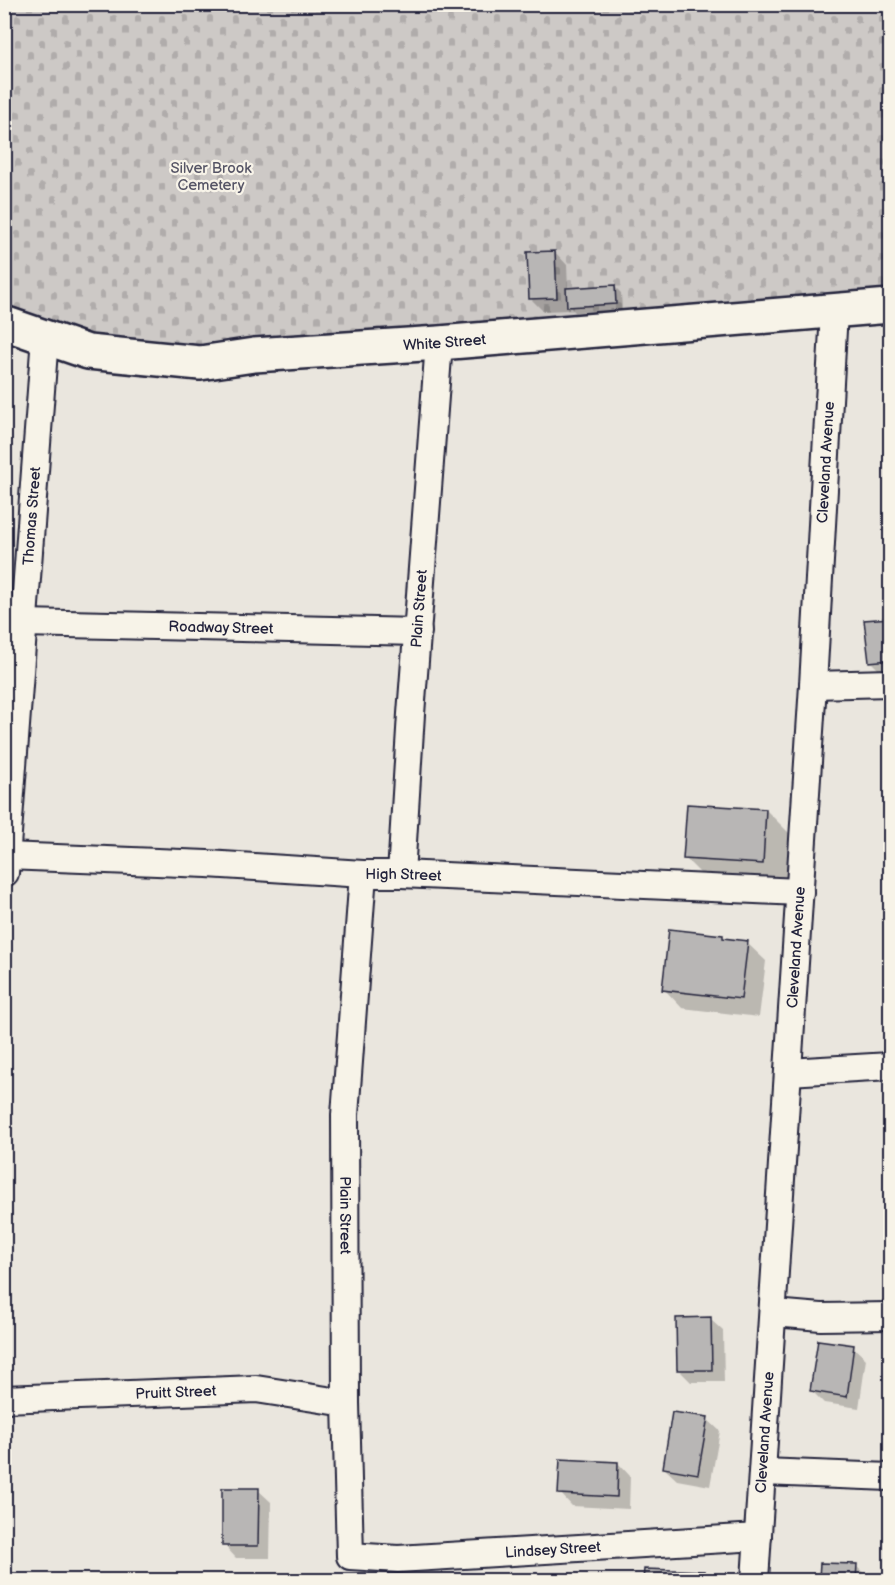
<svg xmlns="http://www.w3.org/2000/svg" width="895" height="1585" viewBox="0 0 895 1585" font-family="'Balsamiq Sans',sans-serif">
	<style>
		.cemetery { fill: url(#cemetery-stones); stroke: #787680; stroke-width: 1.5 }
		.shadow { fill: #0003 }
		.building { fill: #b8b6b5; stroke: #22223b; stroke-width: 1.5 }
		.lines { fill: none; stroke-linecap: round; stroke-linejoin: round }
		.street-casing { stroke: #22223b; stroke-width: 30 }
		.secondary-casing { stroke: #22223b; stroke-width: 38 }
		.street { stroke: #f7f3e8; stroke-width: 26 }
		.secondary { stroke: #f7f3e8; stroke-width: 33 }
		.labels { text-anchor: middle; dominant-baseline: central; stroke-width: 4.5; stroke-linejoin: round; paint-order: stroke }
		.park-label { font-size: 15px; fill: #555465; stroke: #f7f3e8 }
		.street-label { font-size: 15px; fill: #22223b; stroke: #f7f3e8 }
	</style>
	<defs>
		<pattern id="cemetery-stones" width="16" height="16" patternUnits="userSpaceOnUse" patternTransform="scale(1.5)"><rect width="16" height="16" fill="#cdc9c6"/><path d="M2 7V4a2 2 0 0 1 4 0v3zM10 15v-3a2 2 0 0 1 4 0v3z" fill="#b0acab"/></pattern>
	</defs>
	<rect width="100%" height="100%" fill="#eae6de"/>
	<filter id="ink" filterUnits="userSpaceOnUse"><feTurbulence type="fractalNoise" baseFrequency=".0167" numOctaves="2"/><feDisplacementMap in="SourceGraphic" scale="12" xChannelSelector="R" yChannelSelector="G"/><feConvolveMatrix kernelMatrix="1 2 1 2 8 2 1 2 1" color-interpolation-filters="sRGB"/></filter>
	<g filter="url(#ink)">
		<!-- cemetery -->
		<path class="cemetery" d="M 4,5 L 890,5 L 890,290 L 203,350 L 135,349 L 5,310 Z"/>
		<!-- shadow -->
		<path class="shadow" d="M 555,252 L 567,265 L 568,290 L 615,287 L 621,293 L 622,310 L 575,312 L 569,306 L 569,310 L 543,311 L 531,299 Z
			M 890,619 L 890,680 L 889,680 L 870,661 L 866,621 Z
			M 766,810 L 790,834 L 786,887 L 709,882 L 685,858 Z
			M 723,937 L 726,940 L 747,943 L 766,961 L 759,1017 L 682,1008 L 664,989 Z
			M 710,1319 L 723,1331 L 724,1382 L 691,1382 L 678,1369 Z
			M 853,1347 L 866,1359 L 859,1408 L 824,1403 L 812,1391 Z
			M 707,1419 L 720,1431 L 710,1486 L 677,1480 L 664,1468 Z
			M 618,1463 L 630,1476 L 629,1509 L 572,1506 L 560,1493 Z
			M 258,1490 L 271,1502 L 270,1558 L 236,1558 L 224,1545 Z
			M 856,1566 L 869,1578 L 869,1580 L 809,1580 L 821,1580 Z
			M 645,1570 L 703,1573 L 711,1580 L 645,1580 Z"/>
		<!-- building -->
		<path class="building" d="M 555,251 L 557,298 L 529,299 L 527,252 Z
			M 615,285 L 616,304 L 567,307 L 566,288 Z
			M 890,618 L 890,660 L 869,662 L 864,620 Z
			M 687,804 L 766,809 L 763,864 L 683,859 Z
			M 669,929 L 723,935 L 723,938 L 748,941 L 741,999 L 662,990 Z
			M 711,1317 L 712,1370 L 677,1370 L 676,1318 Z
			M 818,1340 L 854,1345 L 847,1397 L 810,1391 Z
			M 672,1412 L 708,1417 L 698,1474 L 663,1468 Z
			M 560,1459 L 618,1462 L 617,1497 L 558,1494 Z
			M 222,1488 L 259,1488 L 258,1546 L 222,1546 Z
			M 820,1563 L 857,1564 L 856,1580 L 807,1580 L 807,1578 L 819,1578 Z
			M 644,1569 L 704,1571 L 703,1580 L 643,1580 Z"/>
		<g class="lines">
			<!-- street casing -->
			<g class="street-casing">
				<g id="street">
					<path id="s1" d="M 23,623 L 418,632"/>
					<path d="M 813,685 L 890,683"/>
					<path id="s2" d="M 6,856 L 207,864 L 363,874 L 401,874 L 800,892"/>
					<path id="s3" d="M 5,873 L 45,337"/>
					<path id="s4" d="M 363,874 L 345,1115 L 346,1403 L 350,1556 L 398,1559 L 758,1537"/>
					<path id="s5" d="M 401,874 L 411,714 L 439,343"/>
					<path d="M 788,1072 L 890,1066"/>
					<path d="M 774,1313 L 821,1317 L 890,1316"/>
					<path id="s6" d="M 4,1399 L 256,1389 L 346,1403"/>
					<path d="M 763,1472 L 890,1477"/>
					<path id="s7" d="M 755,1580 L 813,685 L 834,312"/>
				</g>
			</g>
			<!-- secondary casing -->
			<g class="secondary-casing">
				<g id="secondary">
					<path id="s8" d="M 4,323 L 88,352 L 200,363 L 254,355 L 439,343 L 890,306"/>
				</g>
			</g>
			<!-- street -->
			<use href="#street" class="street"/>
			<!-- secondary -->
			<use href="#secondary" class="secondary"/>
		</g>
	</g>
	<g class="labels">
		<!-- park labels -->
		<g class="park-label">
			<text x="211" y="168">Silver Brook<tspan x="211" dy="17">Cemetery</tspan></text>
		</g>
		<!-- street labels -->
		<g class="street-label">
			<text stroke="none"><textPath href="#s8" startOffset="447">White Street</textPath></text>
			<text stroke="none"><textPath href="#s7" startOffset="1120">Cleveland Avenue</textPath></text>
			<text stroke="none"><textPath href="#s3" startOffset="358">Thomas Street</textPath></text>
			<text stroke="none"><textPath href="#s5" startOffset="266">Plain Street</textPath></text>
			<text stroke="none"><textPath href="#s1" startOffset="198">Roadway Street</textPath></text>
			<text stroke="none"><textPath href="#s2" startOffset="398">High Street</textPath></text>
			<text stroke="none"><textPath href="#s7" startOffset="634">Cleveland Avenue</textPath></text>
			<text stroke="none"><textPath href="#s4" startOffset="342">Plain Street</textPath></text>
			<text stroke="none"><textPath href="#s6" startOffset="172">Pruitt Street</textPath></text>
			<text stroke="none"><textPath href="#s7" startOffset="148">Cleveland Avenue</textPath></text>
			<text stroke="none"><textPath href="#s4" startOffset="886">Lindsey Street</textPath></text>
		</g>
	</g>
	<!-- margin -->
	<rect width="895" height="1585" fill="none" stroke="#f7f3e8" stroke-width="24"/>
	<rect x="12" y="12" width="871" height="1561" fill="none" stroke="#22223b" stroke-width="2" filter="url(#ink)"/>
</svg>
